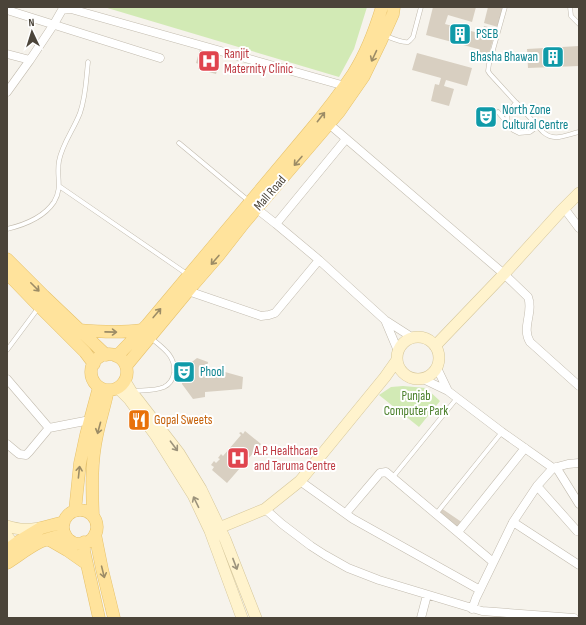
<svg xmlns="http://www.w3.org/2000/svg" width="586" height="625" viewBox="0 0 586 625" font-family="'Sofia Sans Condensed',sans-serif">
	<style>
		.green { fill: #d2eab5 }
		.building { fill: #d8cfc1 }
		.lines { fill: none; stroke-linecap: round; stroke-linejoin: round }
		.lane-casing { stroke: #c2bbae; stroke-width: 5 }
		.street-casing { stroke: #c2bbae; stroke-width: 9 }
		.secondary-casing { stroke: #d6c79b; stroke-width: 12 }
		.primary-casing { stroke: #e6c16a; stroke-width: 13 }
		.lane { stroke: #fff; stroke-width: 4 }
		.street { stroke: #fff; stroke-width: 8 }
		.secondary { stroke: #fff3cd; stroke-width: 11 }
		.primary { stroke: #ffe39c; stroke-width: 12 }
		.oneway { stroke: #9c8c66 }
		.oneway2 { stroke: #9c937c }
		.labels { text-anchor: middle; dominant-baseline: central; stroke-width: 4; stroke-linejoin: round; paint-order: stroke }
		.culture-label { font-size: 13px; fill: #0d838f; stroke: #fff; text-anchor: start }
		.health-label { font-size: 13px; fill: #be3a42; stroke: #fff; text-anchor: start }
		.street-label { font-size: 13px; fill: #4b4439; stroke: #fff }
		.park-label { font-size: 13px; fill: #4a7f2a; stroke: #fff }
		.food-label { font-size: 13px; fill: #c56008; stroke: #fff; text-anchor: start }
	</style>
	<rect width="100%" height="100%" fill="#f6f3ec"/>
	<!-- green -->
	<path class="green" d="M 104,7 L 367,7 L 354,49 L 339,77 Z
		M 403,386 L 426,388 L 440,401 L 419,427 L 379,395 L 391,387 Z"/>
	<!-- building -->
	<path class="building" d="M 433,7 L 476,7 L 472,22 L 448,15 L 445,24 L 482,34 L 484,26 L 496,29 L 487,61 L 475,58 L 478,49 L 426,35 Z
		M 488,7 L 503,7 L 498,27 L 484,23 Z
		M 579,46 L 579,66 L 528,68 L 527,49 Z
		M 200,49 L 206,51 L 202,63 L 218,67 L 216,74 L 198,69 L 199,64 L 196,63 Z
		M 417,53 L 472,68 L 467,86 L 446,80 L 444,86 L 454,89 L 449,106 L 431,101 L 435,84 L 439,85 L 441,78 L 412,70 Z
		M 197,358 L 208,362 L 207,367 L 243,377 L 242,389 L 205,392 L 205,397 L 193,399 L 182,384 L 183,369 Z
		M 245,431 L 261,444 L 227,483 L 212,470 L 214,467 L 211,465 L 214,461 L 216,463 L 220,459 L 218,458 L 221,454 L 223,456 L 241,435 L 239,433 L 241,432 L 243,434 Z
		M 441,508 L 463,523 L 458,532 L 436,514 Z"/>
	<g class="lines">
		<!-- lane casing -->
		<g class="lane-casing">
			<path id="lane" d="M 505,7 L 489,64 L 488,71 L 490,74 L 543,132 C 554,142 566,135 579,132
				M 570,7 L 571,16 L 579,24
				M 386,36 C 391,38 403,43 408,42 C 410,41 412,38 413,37 L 421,7
				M 517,103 L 514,105 L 507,114 L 508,124 L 513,130 L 519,133 L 530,132 L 538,126
				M 498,112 L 508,124
				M 179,143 L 250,202
				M 59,186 L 187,274
				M 7,229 C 24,225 44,217 54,202 C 63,187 56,177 59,161 C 62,144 74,129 80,113 C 86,96 86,80 88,62
				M 7,350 L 39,307
				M 133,391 C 143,390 155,391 164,387 C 170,384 173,379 174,373 C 176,356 163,348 151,338
				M 393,477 L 457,398
				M 436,514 L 502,432"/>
		</g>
		<!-- street casing -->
		<g class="street-casing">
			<path id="street" d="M 7,10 L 160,58
				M 7,54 L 30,60
				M 7,92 L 30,60 L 54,24 L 62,10 L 66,9 L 71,9 L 345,86
				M 329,124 L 504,274 L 528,297 C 534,312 521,328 530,342 L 579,386
				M 564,208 L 579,228
				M 257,209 L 276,224 L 319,260 L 385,320 L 413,338
				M 276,224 L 346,139
				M 188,291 L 261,316 L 269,315 L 275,313 L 319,260
				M 385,320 L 398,351
				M 437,368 L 448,391
				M 7,379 L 49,428
				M 423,379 L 448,391 L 502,432 L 553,468
				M 7,444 L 19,454 L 26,455 L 29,452 L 49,428 L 90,420
				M 556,467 L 579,504
				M 300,481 L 353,519 L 480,590
				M 537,486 L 577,531
				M 265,509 L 282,524 L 311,546 L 325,555 L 348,568 L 379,580 L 482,611 L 574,618
				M 346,513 L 380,473 L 386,472 L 493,562
				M 513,522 L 579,565
				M 458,532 L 525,448
				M 472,609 L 476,598 L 513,522 L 537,486 L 553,468 L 568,464 L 579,463
				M 421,618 L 427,595"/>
		</g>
		<!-- secondary casing -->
		<g class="secondary-casing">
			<path id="secondary" d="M397 358a21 21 0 1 1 42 0a21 21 0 1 1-42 0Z
				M 435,346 L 504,274 L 561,211 L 579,193
				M 125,381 L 131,391 L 179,453 L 201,489 L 225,539 L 256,618
				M 118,388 L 129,399 L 156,436 L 193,495 L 210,531 L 242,618
				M 7,526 C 21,530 26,530 40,528
				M 214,530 L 265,509 L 300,481 L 385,377 L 397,360
				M 7,536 L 19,551"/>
		</g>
		<!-- primary casing -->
		<g class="primary-casing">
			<path id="primary" d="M 7,259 L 44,296 L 106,355
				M 7,273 L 34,301 L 85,352 L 94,364
				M 79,330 C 101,332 121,333 142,330
				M91 372a18 18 0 1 1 36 0a18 18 0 1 1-36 0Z
				M 116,356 L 121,352 L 147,325 L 308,133 C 324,114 339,95 353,74 C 366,54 375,30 382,7
				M 126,366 L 193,285 L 219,255 L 244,223 L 339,112 L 364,76 L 380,43 L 393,14 L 394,7
				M63 527a17 17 0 1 1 34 0a17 17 0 1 1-34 0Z
				M 75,511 L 80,463 L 86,435 L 99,387
				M 93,516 C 92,489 91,462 97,435 C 100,420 105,405 108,390
				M 95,534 L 102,569 L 114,618
				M 48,539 L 67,550 L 87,564
				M 84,542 L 84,551 L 99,618
				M 7,550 L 18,542 L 41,528 L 64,522
				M 7,563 C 18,556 28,548 40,542 C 48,538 56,537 65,534"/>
		</g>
		<!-- lane -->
		<use href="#lane" class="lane"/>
		<!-- street -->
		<use href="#street" class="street"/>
		<!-- secondary -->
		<use href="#secondary" class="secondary"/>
		<!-- primary -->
		<use href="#primary" class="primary"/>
	</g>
	<!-- one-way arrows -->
	<defs><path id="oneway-shaft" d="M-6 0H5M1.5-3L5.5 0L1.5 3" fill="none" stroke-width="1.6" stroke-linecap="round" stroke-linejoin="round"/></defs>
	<g class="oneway">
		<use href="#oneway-shaft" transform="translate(374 56) rotate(115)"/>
		<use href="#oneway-shaft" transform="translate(321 117) rotate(-52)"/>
		<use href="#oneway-shaft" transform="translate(298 161) rotate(131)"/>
		<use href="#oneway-shaft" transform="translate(215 260) rotate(131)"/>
		<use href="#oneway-shaft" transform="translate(35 287) rotate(45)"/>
		<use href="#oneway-shaft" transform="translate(157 313) rotate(-50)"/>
		<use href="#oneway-shaft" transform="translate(111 332) rotate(1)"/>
		<use href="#oneway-shaft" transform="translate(99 428) rotate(105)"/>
		<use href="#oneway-shaft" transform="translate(79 472) rotate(-84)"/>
		<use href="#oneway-shaft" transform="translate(103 572) rotate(76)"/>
	</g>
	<g class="oneway2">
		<use href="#oneway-shaft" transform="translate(174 446) rotate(53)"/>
		<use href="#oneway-shaft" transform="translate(196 502) rotate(-116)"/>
		<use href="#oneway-shaft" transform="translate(235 564) rotate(69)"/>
	</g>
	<!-- icons -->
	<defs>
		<g id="building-square" transform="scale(1.15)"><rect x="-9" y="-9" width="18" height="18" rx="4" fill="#0f9aa8" stroke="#fff"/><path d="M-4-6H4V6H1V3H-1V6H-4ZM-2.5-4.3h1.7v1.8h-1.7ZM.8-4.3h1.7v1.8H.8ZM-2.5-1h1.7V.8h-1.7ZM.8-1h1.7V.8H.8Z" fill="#fff"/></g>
		<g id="hospital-square" transform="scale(1.15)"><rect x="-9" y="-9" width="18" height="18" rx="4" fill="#e0444e" stroke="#fff"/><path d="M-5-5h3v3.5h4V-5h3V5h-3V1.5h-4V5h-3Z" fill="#fff"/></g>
		<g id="theatre-square" transform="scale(1.15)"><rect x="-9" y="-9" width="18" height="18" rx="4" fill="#0f9aa8" stroke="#fff"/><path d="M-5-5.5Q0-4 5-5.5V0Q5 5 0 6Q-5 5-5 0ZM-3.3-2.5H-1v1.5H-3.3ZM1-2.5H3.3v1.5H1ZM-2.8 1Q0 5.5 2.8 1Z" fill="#fff"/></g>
		<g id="restaurant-square" transform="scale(1.15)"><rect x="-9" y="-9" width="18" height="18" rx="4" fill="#e8710a" stroke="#fff"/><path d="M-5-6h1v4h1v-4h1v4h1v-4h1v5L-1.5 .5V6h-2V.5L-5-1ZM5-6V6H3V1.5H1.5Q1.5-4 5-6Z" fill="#fff"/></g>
	</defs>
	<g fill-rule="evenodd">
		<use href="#building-square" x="460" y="34"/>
		<use href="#building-square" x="553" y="57"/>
		<use href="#hospital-square" x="209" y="61"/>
		<use href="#theatre-square" x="486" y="117"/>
		<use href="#theatre-square" x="184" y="372"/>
		<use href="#restaurant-square" x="139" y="420"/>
		<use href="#hospital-square" x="238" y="458"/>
	</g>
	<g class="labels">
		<!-- culture labels -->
		<g class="culture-label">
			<text x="476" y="34">PSEB</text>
			<text x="538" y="57" text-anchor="end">Bhasha Bhawan</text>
			<text x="502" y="110">North Zone<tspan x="502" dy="15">Cultural Centre</tspan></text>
			<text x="200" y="372">Phool</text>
		</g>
		<!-- health labels -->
		<g class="health-label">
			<text x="224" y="54">Ranjit<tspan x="224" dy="15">Maternity Clinic</tspan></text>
			<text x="254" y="451">A.P. Healthcare<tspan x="254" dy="15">and Taruma Centre</tspan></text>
		</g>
		<!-- street labels -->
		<g class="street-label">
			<text transform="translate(270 193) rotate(-49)">Mall Road</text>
		</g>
		<!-- park labels -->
		<g class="park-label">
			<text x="416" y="396">Punjab<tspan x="416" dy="15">Computer Park</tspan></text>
		</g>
		<!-- food labels -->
		<g class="food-label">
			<text x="154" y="420">Gopal Sweets</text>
		</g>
	</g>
	<!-- border -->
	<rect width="586" height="625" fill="none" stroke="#4b4439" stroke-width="16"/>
	<!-- north arrow -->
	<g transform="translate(32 32) rotate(356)" stroke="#ffffff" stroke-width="3" paint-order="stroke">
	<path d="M0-3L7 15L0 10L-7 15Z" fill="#4b4439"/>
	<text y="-6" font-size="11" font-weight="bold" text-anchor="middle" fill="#4b4439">N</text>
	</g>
</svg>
